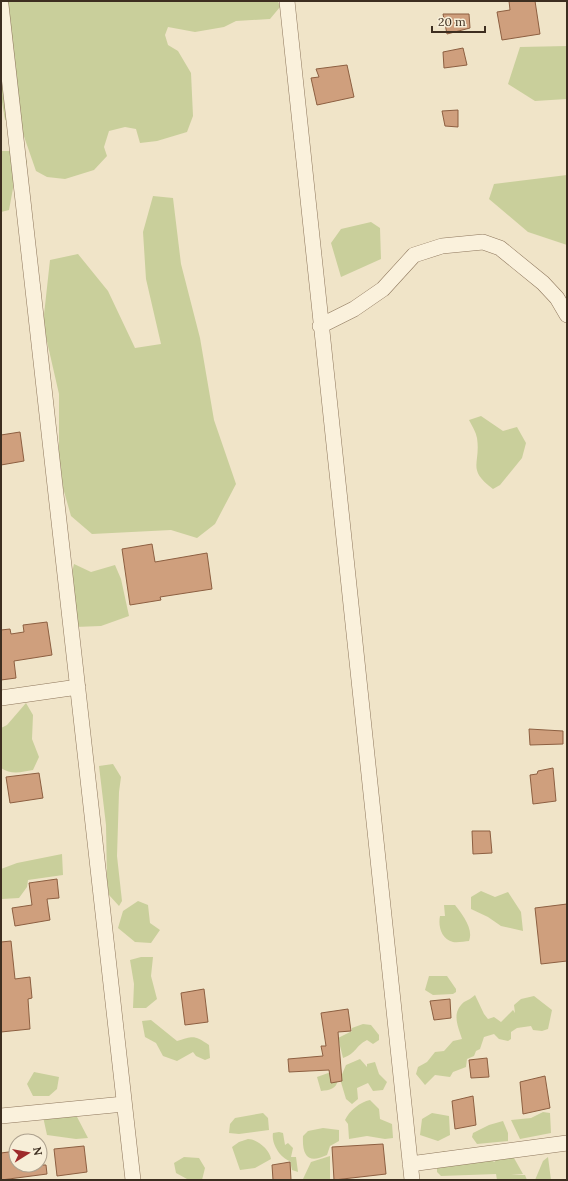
<svg xmlns="http://www.w3.org/2000/svg" width="568" height="1181" viewBox="0 0 568 1181" font-family="Lora,serif">
	<style>
		.green { fill: #c9cf9b }
		.building { fill: #cf9f7d; stroke: #8d5f41 }
		.lines { fill: none; stroke-linecap: round; stroke-linejoin: round }
		.street-casing { stroke: #8d765c; stroke-width: 16 }
		.street { stroke: #faf1dc; stroke-width: 15 }
	</style>
	<rect width="100%" height="100%" fill="#f0e4c8"/>
	<!-- green -->
	<path class="green" d="M 1,1 L 278,1 L 280,7 L 270,19 L 236,21 L 224,27 L 195,32 L 168,27 L 165,35 L 168,45 L 178,51 L 191,73 L 193,116 L 187,132 L 157,141 L 140,143 L 136,129 L 125,127 L 109,131 L 104,147 L 107,156 L 94,170 L 65,179 L 47,177 L 36,171 L 20,125 L 5,120 L 1,96 Z
		M 567,46 L 567,99 L 535,101 L 508,84 L 520,47 Z
		M 1,151 L 15,151 L 27,161 L 27,177 L 14,183 L 9,210 L 1,212 Z
		M 567,175 L 567,245 L 528,232 L 489,199 L 494,184 Z
		M 153,196 L 173,198 L 181,264 L 200,338 L 214,420 L 236,484 L 215,524 L 197,538 L 171,530 L 92,534 L 71,516 L 59,474 L 59,394 L 43,324 L 50,260 L 78,254 L 108,291 L 135,348 L 161,344 L 146,279 L 143,232 Z
		M 371,222 L 380,228 L 381,259 L 341,277 L 331,243 L 341,229 Z
		M 481,416 L 503,431 L 517,427 L 526,443 L 522,458 L 500,485 L 493,489 C 466,469 481,464 477,438 C 476,432 472,426 469,420 Z
		M 74,564 L 91,572 L 115,565 L 121,579 L 129,616 L 101,626 L 75,627 L 67,594 Z
		M 26,703 L 33,715 L 32,739 L 39,757 L 33,770 C 22,772 11,775 1,768 L 1,728 L 7,725 Z
		M 113,764 L 121,777 L 119,792 L 117,856 L 122,901 L 119,906 L 109,895 L 107,881 L 106,825 L 99,766 Z
		M 62,854 L 63,875 L 28,880 L 27,887 L 19,898 L 2,899 L 1,869 L 17,863 Z
		M 481,891 L 495,897 L 508,892 L 521,912 L 523,931 L 501,926 L 488,917 L 471,909 L 471,897 Z
		M 138,901 L 148,905 L 150,923 L 160,930 L 151,943 L 135,942 L 118,928 L 123,911 Z
		M 444,905 L 455,905 C 462,914 474,929 469,941 C 465,941 458,943 453,942 C 441,939 438,926 440,916 L 445,916 Z
		M 141,957 L 153,957 L 151,976 L 157,999 L 146,1008 L 133,1008 L 134,984 L 130,960 Z
		M 429,976 L 447,976 L 456,989 L 456,992 L 453,994 L 433,995 L 425,990 Z
		M 475,995 L 484,1014 L 488,1019 L 494,1017 L 501,1022 L 513,1010 L 515,1013 L 514,1005 L 521,999 L 534,996 L 552,1010 L 548,1029 L 542,1031 L 533,1030 L 531,1026 L 517,1028 L 511,1032 L 511,1039 L 508,1041 L 499,1039 L 494,1034 L 484,1037 L 480,1049 L 476,1051 L 474,1056 L 467,1059 L 466,1067 L 453,1072 L 450,1077 L 435,1075 L 425,1085 L 416,1074 L 418,1067 L 427,1062 L 435,1052 L 444,1051 L 453,1041 L 462,1039 C 458,1026 451,1013 464,1002 C 468,1000 472,998 475,995 Z
		M 151,1020 L 177,1041 C 194,1036 194,1035 209,1045 L 210,1058 L 205,1060 L 196,1056 L 193,1052 L 177,1061 L 163,1056 L 156,1043 L 145,1037 L 142,1021 Z
		M 363,1024 L 371,1025 L 379,1035 L 379,1040 L 373,1044 L 367,1040 C 355,1046 357,1053 343,1058 L 338,1038 L 352,1031 L 352,1028 Z
		M 360,1059 L 367,1067 L 367,1064 L 375,1062 L 379,1074 L 387,1082 L 383,1090 L 373,1091 L 368,1083 L 357,1088 L 358,1099 L 352,1104 L 346,1099 L 340,1079 L 346,1065 Z
		M 34,1072 L 59,1077 L 57,1089 L 49,1096 L 33,1096 L 27,1084 Z
		M 331,1072 L 338,1080 C 336,1089 330,1090 321,1091 L 317,1077 Z
		M 370,1100 L 379,1109 L 380,1119 L 392,1124 L 393,1138 L 385,1139 L 367,1136 L 349,1139 L 348,1124 L 345,1120 C 349,1111 360,1102 370,1100 Z
		M 42,1112 L 76,1115 L 88,1138 L 76,1139 L 47,1135 Z
		M 543,1112 L 550,1113 L 551,1133 L 520,1139 L 511,1120 L 531,1118 Z
		M 263,1113 L 268,1118 L 269,1130 L 239,1134 L 229,1133 L 230,1124 L 235,1118 Z
		M 432,1113 L 449,1116 L 450,1135 L 438,1141 L 420,1135 L 422,1119 Z
		M 503,1121 L 508,1133 L 508,1141 L 477,1144 L 472,1137 L 473,1133 L 489,1125 Z
		M 323,1128 L 339,1130 L 339,1141 L 330,1146 L 327,1155 C 308,1164 302,1156 303,1136 L 308,1131 Z
		M 279,1132 L 283,1133 L 285,1145 L 288,1143 L 293,1148 L 291,1157 L 296,1157 L 298,1172 L 292,1170 L 290,1161 C 280,1158 271,1143 273,1133 Z
		M 248,1139 C 257,1139 270,1150 271,1159 L 255,1168 L 240,1170 L 232,1147 L 239,1142 Z
		M 444,1151 L 450,1156 L 490,1157 L 494,1162 L 500,1157 L 514,1158 L 523,1174 L 511,1175 L 525,1175 L 527,1180 L 497,1180 L 496,1174 L 441,1176 L 437,1172 L 437,1165 L 434,1157 Z
		M 330,1156 L 330,1180 L 296,1180 L 303,1179 L 311,1162 Z
		M 184,1157 L 199,1158 L 205,1168 L 202,1180 L 187,1179 L 176,1173 L 174,1163 Z
		M 548,1157 L 551,1180 L 535,1180 L 543,1161 Z"/>
	<!-- building -->
	<path class="building" d="M 509,1 L 535,1 L 540,34 L 502,40 L 497,12 L 510,10 Z
		M 443,14 L 469,14 L 470,28 L 447,34 Z
		M 463,48 L 467,65 L 444,68 L 443,52 Z
		M 347,65 L 354,97 L 317,105 L 311,78 L 319,77 L 316,69 Z
		M 458,110 L 458,127 L 445,126 L 442,111 Z
		M 20,432 L 24,461 L 1,465 L 1,435 Z
		M 152,544 L 155,562 L 207,553 L 212,589 L 160,597 L 161,600 L 130,605 L 122,549 Z
		M 47,622 L 52,655 L 14,661 L 16,678 L 1,680 L 1,630 L 10,629 L 11,634 L 24,632 L 23,625 Z
		M 529,729 L 563,731 L 563,744 L 530,745 Z
		M 553,768 L 556,801 L 533,804 L 530,775 L 537,774 L 538,771 Z
		M 39,773 L 43,798 L 10,803 L 6,777 Z
		M 472,831 L 490,831 L 492,853 L 473,854 Z
		M 57,879 L 59,898 L 47,899 L 50,920 L 15,926 L 12,908 L 32,905 L 29,883 Z
		M 567,904 L 567,961 L 541,964 L 535,908 Z
		M 11,941 L 15,979 L 30,977 L 32,998 L 28,999 L 30,1029 L 1,1032 L 1,942 Z
		M 204,989 L 208,1022 L 185,1025 L 181,993 Z
		M 450,999 L 451,1018 L 434,1020 L 430,1001 Z
		M 348,1009 L 351,1031 L 338,1032 L 342,1081 L 331,1083 L 329,1070 L 289,1072 L 288,1059 L 323,1056 L 321,1046 L 326,1046 L 321,1013 Z
		M 487,1058 L 489,1077 L 471,1078 L 469,1060 Z
		M 545,1076 L 550,1108 L 523,1114 L 520,1082 Z
		M 473,1096 L 476,1125 L 455,1129 L 452,1101 Z
		M 383,1144 L 386,1174 L 334,1180 L 332,1147 Z
		M 84,1146 L 87,1172 L 57,1176 L 54,1149 Z
		M 16,1151 L 16,1165 L 46,1165 L 47,1174 L 1,1180 L 1,1153 Z
		M 290,1162 L 291,1180 L 273,1180 L 272,1165 Z"/>
	<g class="lines">
		<!-- street casing -->
		<g class="street-casing">
			<path id="street" d="M 287,1 L 412,1180
				M 1,5 L 133,1180
				M 320,326 L 354,309 L 383,289 L 414,255 L 442,246 L 483,242 L 500,248 L 543,283 L 557,298 L 567,315
				M 1,698 L 78,687
				M 1,1116 L 124,1104
				M 410,1164 L 567,1143"/>
		</g>
		<!-- street -->
		<use href="#street" class="street"/>
	</g>
	<!-- border -->
	<rect width="568" height="1181" fill="none" stroke="#3d2e20" stroke-width="4"/>
	<!-- north arrow -->
	<g transform="translate(28 1153) rotate(79)"><circle r="19" fill="#f7eed8" stroke="#ada18e"/>
	<path d="M0-3L7 15L0 10L-7 15Z" fill="#9e2a2b"/>
	<text y="-6" font-size="11" font-weight="bold" text-anchor="middle" fill="#3d2e20">N</text>
	</g>
	<!-- scale -->
	<path d="M432 26v6h53v-6" fill="none" stroke="#3d2e20" stroke-width="2"/>
	<text x="438" y="26" font-size="12" fill="#3d2e20" stroke="#f7eed8" stroke-width="3" paint-order="stroke">20 m</text>
</svg>
